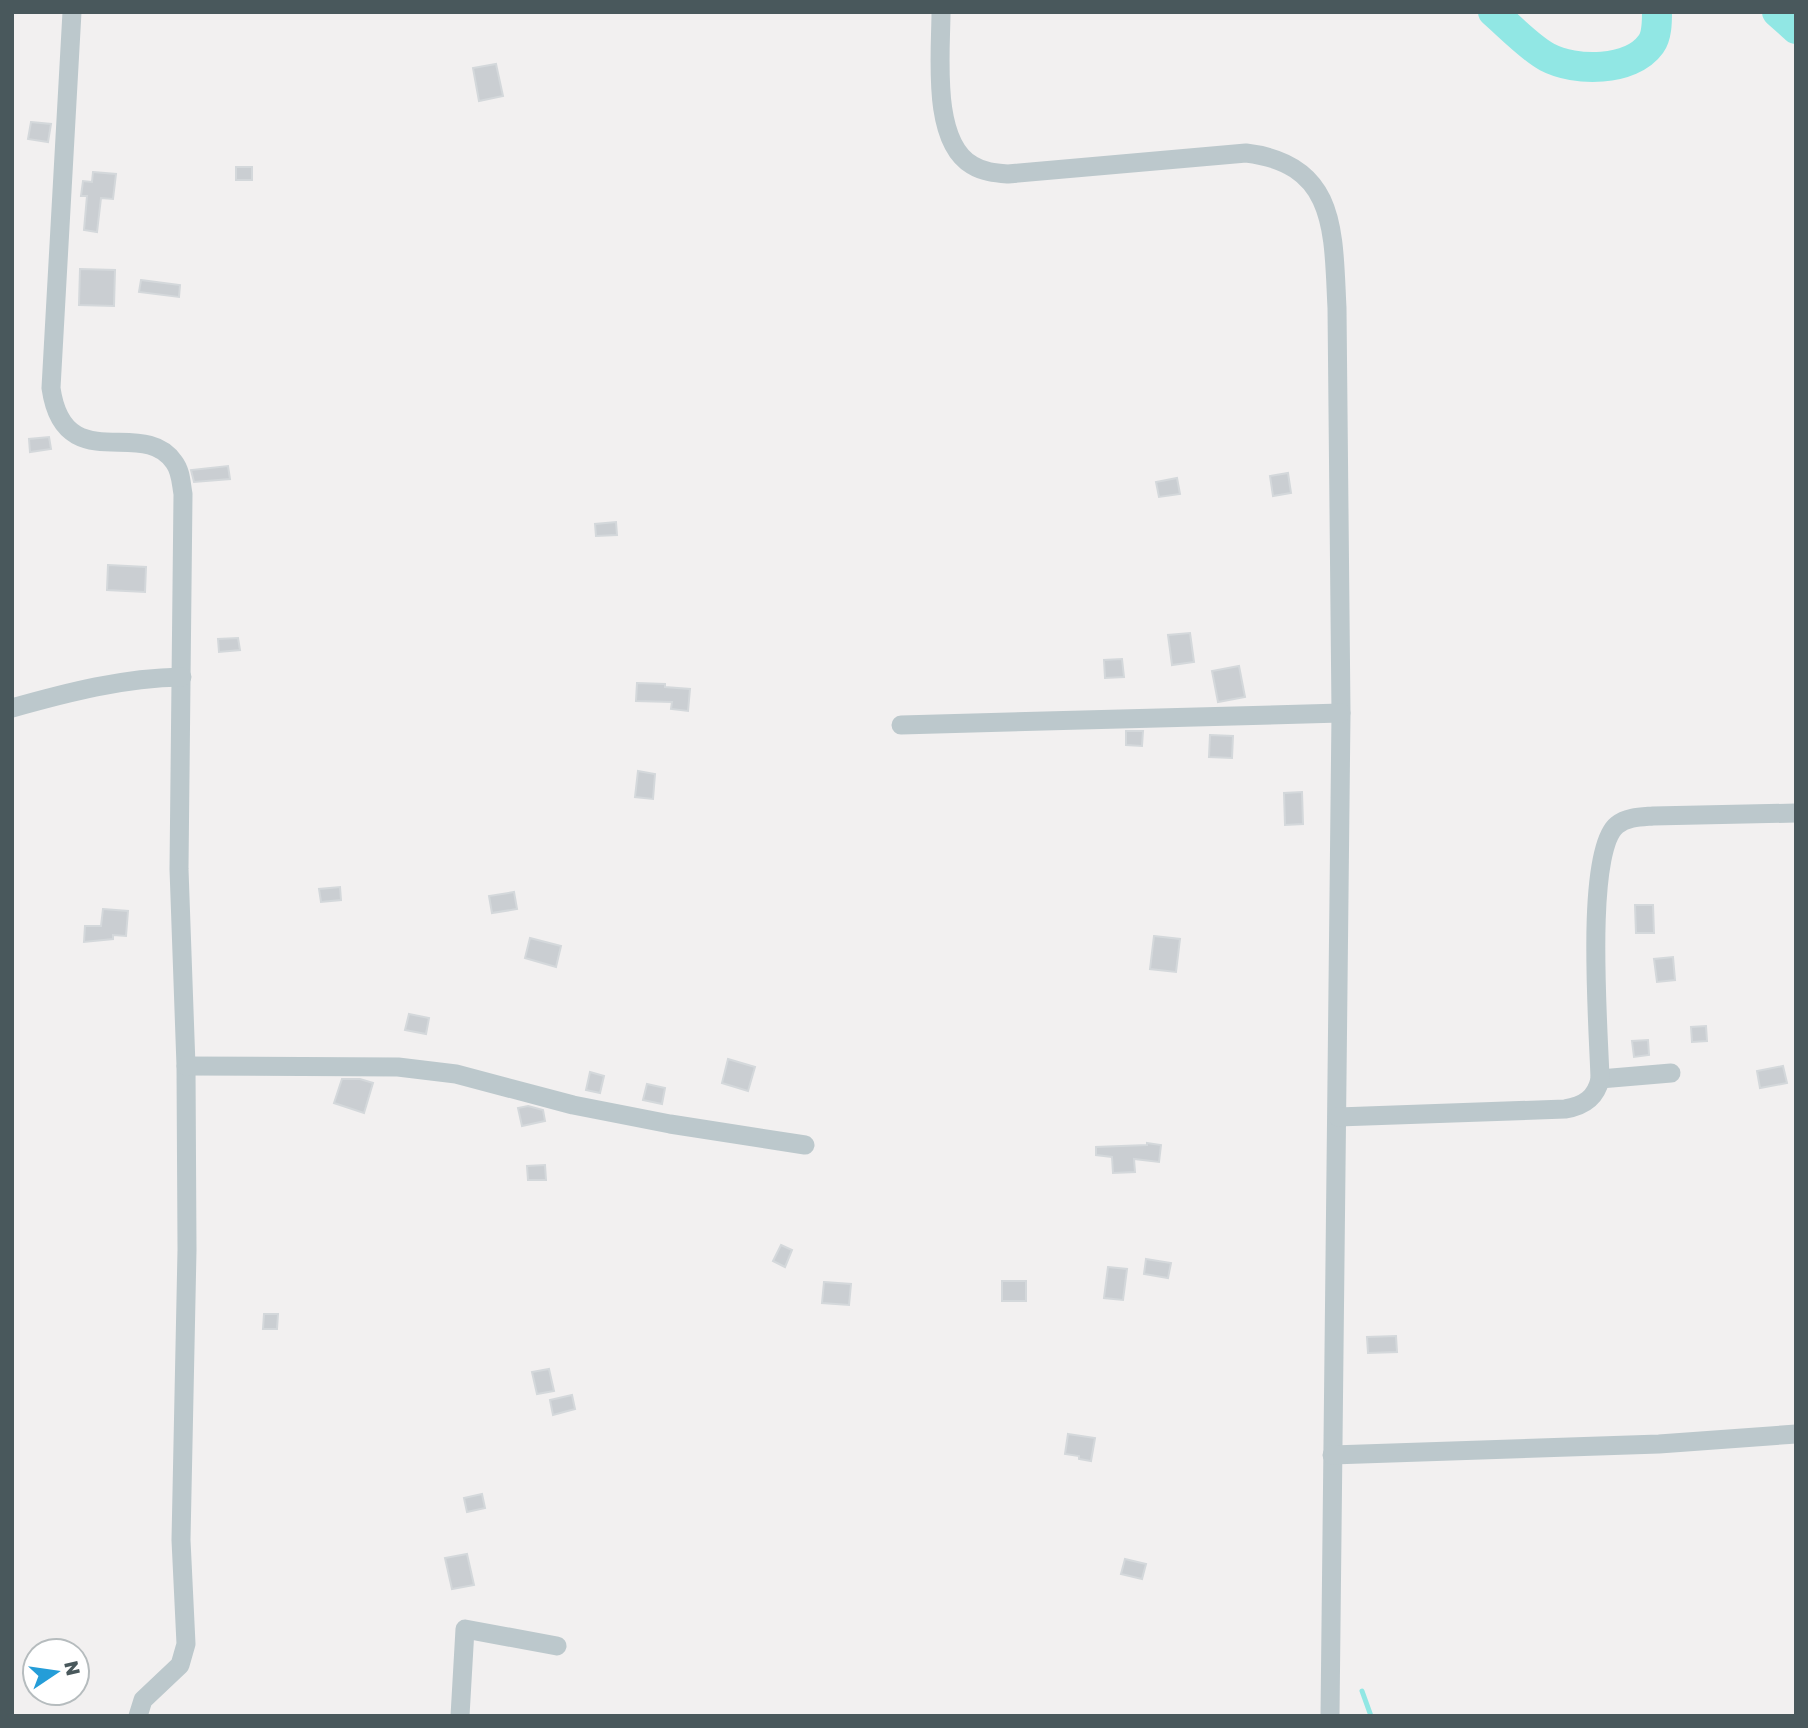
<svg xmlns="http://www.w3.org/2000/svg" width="1808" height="1728" viewBox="0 0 1808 1728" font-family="'Golos Text',sans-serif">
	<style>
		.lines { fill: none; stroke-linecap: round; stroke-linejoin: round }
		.stream { stroke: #91e7e4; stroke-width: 5 }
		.river { stroke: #91e7e4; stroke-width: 30 }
		.building { fill: #caced2; stroke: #d4d8db; stroke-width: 2 }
		.street { stroke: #bcc8cc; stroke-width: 19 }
	</style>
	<rect width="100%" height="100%" fill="#f2f0f0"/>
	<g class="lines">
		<!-- stream -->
		<path class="stream" d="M1362 1691 1371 1716"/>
		<!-- river -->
		<g class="river">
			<path d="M1493 12C1508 25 1530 48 1547 57 1575 72 1631 72 1651 44 1657 36 1657 21 1657 12"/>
			<path d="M1777 12 1796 29"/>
		</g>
	</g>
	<!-- building -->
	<g class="building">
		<path d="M496 64 503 96 479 101 473 68Z"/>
		<path d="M31 122 51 124 48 142 28 139Z"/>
		<rect x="236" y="167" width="16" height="13"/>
		<path d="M93 172 116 174 113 199 101 198 97 232 84 230 87 196H81L83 181 92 182Z"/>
		<path d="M80 269 115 270 114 306 79 305Z"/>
		<path d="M141 280 180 285 179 297 139 292Z"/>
		<path d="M49 437 51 449 30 452 29 439Z"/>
		<path d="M228 466 230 479 194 482 191 470Z"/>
		<path d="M1288 473 1291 493 1273 496 1270 476Z"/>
		<path d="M1177 478 1180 494 1159 497 1156 482Z"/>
		<path d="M616 522 617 535 596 536 595 524Z"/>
		<path d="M108 565 146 567 145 592 107 590Z"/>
		<path d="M1190 633 1194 662 1172 665 1168 635Z"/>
		<path d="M238 638 240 650 219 652 218 639Z"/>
		<path d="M1122 659 1124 677 1105 678 1104 660Z"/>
		<path d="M1239 666 1245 697 1218 702 1212 671Z"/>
		<path d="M637 683 665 684V687L690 689 688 711 671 709 672 702 636 701Z"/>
		<path d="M1126 731H1143L1142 746 1126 745Z"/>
		<path d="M1210 735 1233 736 1232 758 1209 757Z"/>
		<path d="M638 771 655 774 653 799 635 797Z"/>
		<path d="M1302 792 1303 824 1285 825 1284 793Z"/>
		<path d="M340 887 341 900 321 902 319 889Z"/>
		<path d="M514 892 517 909 492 913 489 896Z"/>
		<path d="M1635 905H1653L1654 933H1636Z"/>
		<path d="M103 909 128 911 126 936 113 935V939L84 942 85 926H101Z"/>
		<path d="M1154 936 1180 939 1176 972 1150 969Z"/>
		<path d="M530 938 561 946 556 967 525 958Z"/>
		<path d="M1673 957 1675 980 1657 982 1654 959Z"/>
		<path d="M409 1014 429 1018 426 1034 405 1030Z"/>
		<path d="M1706 1026 1707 1041 1692 1042 1691 1027Z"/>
		<path d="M1648 1040 1649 1055 1634 1057 1632 1041Z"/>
		<path d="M728 1059 755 1067 748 1091 722 1083Z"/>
		<path d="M1783 1066 1787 1083 1760 1088 1757 1071Z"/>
		<path d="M590 1072 604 1076 600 1093 586 1090Z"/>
		<path d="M342 1079H360L373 1083 364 1113 334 1103Z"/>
		<path d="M647 1084 665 1088 662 1104 643 1100Z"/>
		<path d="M528 1106 543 1110 545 1121 522 1126 518 1108Z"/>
		<path d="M1147 1143 1161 1145 1159 1162 1134 1159 1135 1172 1113 1173 1112 1157 1096 1155V1147L1147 1145Z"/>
		<path d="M545 1165 546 1180H528L527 1166Z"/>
		<path d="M781 1245 792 1250 785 1267 773 1261Z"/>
		<path d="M1146 1259 1171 1263 1168 1278 1144 1274Z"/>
		<path d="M1108 1267 1127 1269 1123 1300 1104 1298Z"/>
		<rect x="1002" y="1281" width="24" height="20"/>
		<path d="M824 1282 851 1284 849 1305 822 1303Z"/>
		<path d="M264 1314H278L277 1329H263Z"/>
		<path d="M1396 1336 1397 1352 1368 1353 1367 1337Z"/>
		<path d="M549 1369 554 1391 537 1394 532 1372Z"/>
		<path d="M572 1395 575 1409 553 1415 550 1400Z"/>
		<path d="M1068 1434 1095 1438 1091 1461 1079 1459V1456L1065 1454Z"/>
		<path d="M482 1494 485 1508 467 1512 464 1498Z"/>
		<path d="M467 1554 474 1585 452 1589 445 1558Z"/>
		<path d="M1125 1559 1146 1564 1142 1579 1121 1574Z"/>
	</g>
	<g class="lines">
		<!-- street -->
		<g class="street">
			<path d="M72 12 51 388C64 479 143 416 174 462 181 471 181 483 183 494L179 869 186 1066 187 1250 181 1540 186 1644 180 1665 143 1700 138 1716"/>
			<path d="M941 12C941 53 931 141 972 165 983 172 996 173 1008 174L1246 153C1338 164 1333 233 1337 308L1341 713 1330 1716"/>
			<path d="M12 708C69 692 123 678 182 677"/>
			<path d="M901 725 1341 713"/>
			<path d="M186 1066 398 1067 456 1074 573 1105 670 1124 805 1145"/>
			<path d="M1600 1079 1671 1073"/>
			<path d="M1338 1117 1565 1109C1584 1106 1596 1098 1600 1079 1599 1034 1584 851 1617 825 1627 817 1641 817 1653 816L1796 813"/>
			<path d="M1332 1455 1659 1444 1796 1434"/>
			<path d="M460 1716 465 1629 557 1646"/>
		</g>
	</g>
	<!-- border -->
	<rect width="1808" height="1728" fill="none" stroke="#49585c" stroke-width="28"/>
	<!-- north arrow -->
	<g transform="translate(56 1672) rotate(77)"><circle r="33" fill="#ffffff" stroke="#b6bcbe" stroke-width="2"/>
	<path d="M0-5L12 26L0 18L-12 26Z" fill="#249dd8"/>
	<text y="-10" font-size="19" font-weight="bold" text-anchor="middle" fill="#49585c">N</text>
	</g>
</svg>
